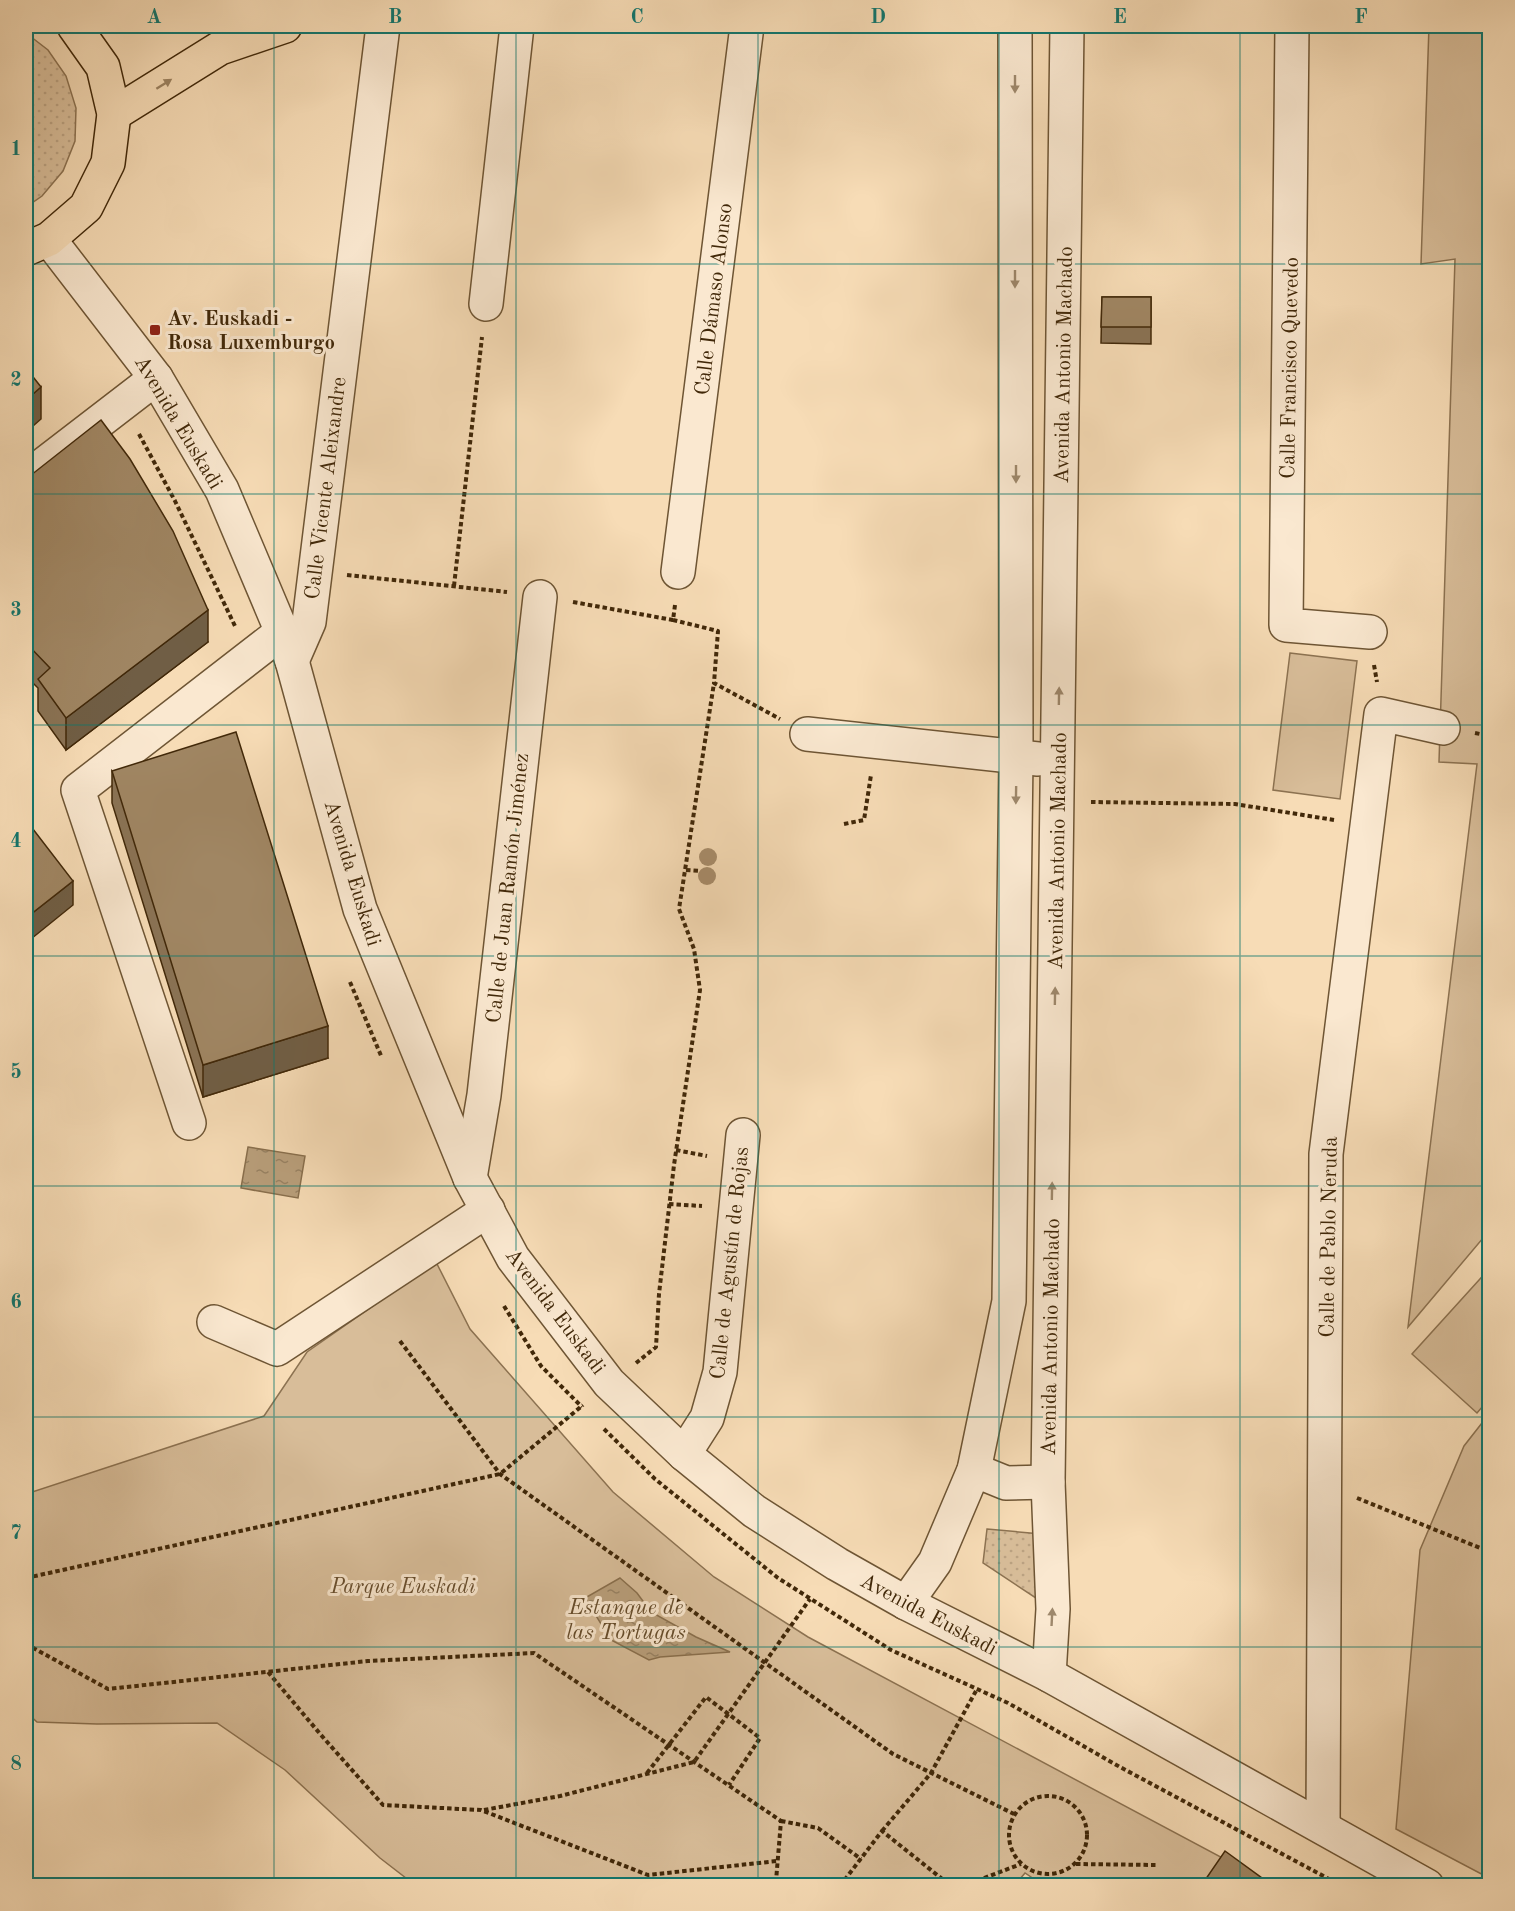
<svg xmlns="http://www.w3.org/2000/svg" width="1515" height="1911" viewBox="0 0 1515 1911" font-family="'Old Standard TT',serif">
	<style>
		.green { fill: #d8bd99; stroke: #8c7251; stroke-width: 1.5 }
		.garden { fill: url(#garden-dots); stroke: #8c7251; stroke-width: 1.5 }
		.water { fill: url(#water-ripples); stroke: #896f4d; stroke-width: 1.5 }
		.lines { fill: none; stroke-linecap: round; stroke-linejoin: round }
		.minor-casing { stroke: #6e5534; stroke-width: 36 }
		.major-casing { stroke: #412809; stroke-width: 36 }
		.path { stroke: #412809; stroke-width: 4; stroke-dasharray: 4.5 3; stroke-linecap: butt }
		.minor { stroke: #fae8d0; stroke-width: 33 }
		.major { stroke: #f7dcb6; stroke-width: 33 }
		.tree { fill: #a88d6b }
		.wall { fill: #8a7355; stroke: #412809; stroke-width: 1.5 }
		.shaded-wall { fill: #705e45; stroke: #412809; stroke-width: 1.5 }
		.building { fill: #a08663; stroke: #412809; stroke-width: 1.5 }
		.oneway { fill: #9c8260 }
		.oneway2 { fill: #9e886c }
		.grid { fill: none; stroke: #0f766e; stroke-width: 1.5; stroke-opacity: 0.55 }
		.poi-dot { fill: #8f2418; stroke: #fae8d0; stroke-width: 2 }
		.labels { text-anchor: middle; stroke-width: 6; stroke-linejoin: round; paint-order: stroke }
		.street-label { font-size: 21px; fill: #412809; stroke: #fae8d0 }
		.poi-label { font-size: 21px; font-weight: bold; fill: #412809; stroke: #fae8d0; text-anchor: start }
		.park-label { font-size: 21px; font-style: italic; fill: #674d2d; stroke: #fae8d0 }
		.water-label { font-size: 22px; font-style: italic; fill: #654c2b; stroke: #fae8d0 }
		.neatline { fill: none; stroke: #0f766e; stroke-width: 2 }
		.grid-label { font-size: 20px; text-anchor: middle; font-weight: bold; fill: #0f766e }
	</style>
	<defs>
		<pattern id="garden-dots" width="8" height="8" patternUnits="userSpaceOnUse" patternTransform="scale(1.5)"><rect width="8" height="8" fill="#d8bd99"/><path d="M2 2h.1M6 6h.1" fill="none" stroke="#bba282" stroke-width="1.8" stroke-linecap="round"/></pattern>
		<pattern id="water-ripples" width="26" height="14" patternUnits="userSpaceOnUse" patternTransform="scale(1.5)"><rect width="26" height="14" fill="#b99f7b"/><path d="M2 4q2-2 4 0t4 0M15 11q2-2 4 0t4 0" fill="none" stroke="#988263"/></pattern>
	</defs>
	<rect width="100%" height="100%" fill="#f7dcb6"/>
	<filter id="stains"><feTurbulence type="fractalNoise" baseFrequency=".00333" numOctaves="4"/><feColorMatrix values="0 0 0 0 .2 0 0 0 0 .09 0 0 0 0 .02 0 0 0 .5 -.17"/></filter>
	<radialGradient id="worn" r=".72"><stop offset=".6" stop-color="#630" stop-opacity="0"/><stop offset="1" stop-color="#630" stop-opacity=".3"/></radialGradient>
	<!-- green -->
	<g class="green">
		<path d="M1429 26H1489V1231L1408 1327 1477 764 1439 762 1455 259 1421 264Z"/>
		<path d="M1290 653 1357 661 1340 799 1273 790Z"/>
		<path d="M436 1262 470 1329 613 1492 714 1577 808 1637 1273 1885H1043L1025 1873 1014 1886 415 1885 380 1858 285 1770 217 1723 97 1724 37 1722 26 1712V1494L264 1416 307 1352Z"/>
		<path d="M1489 1269V1399L1477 1413 1412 1354Z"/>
		<path d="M1489 1414V1878L1396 1829 1420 1550 1464 1446Z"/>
	</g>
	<!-- garden -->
	<g class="garden">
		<path d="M26 33 48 50 66 76 76 108 75 141 63 171 42 196 26 207Z"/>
		<path d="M987 1529 1041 1534 1042 1602 983 1563Z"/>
	</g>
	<!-- water -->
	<g class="water">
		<path d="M248 1147 305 1156 298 1198 241 1188Z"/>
		<path d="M620 1578 637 1593 651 1612 696 1637 730 1652 660 1657 649 1660 611 1640 585 1598Z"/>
	</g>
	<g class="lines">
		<!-- minor casing -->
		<g class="minor-casing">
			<g id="minor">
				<path d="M1292 26 1286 625 1370 632"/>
				<path d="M49 239 156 378 222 490 282 632 292 661 360 909 470 1178 513 1258 609 1383 684 1454 754 1511 837 1564 906 1603 1049 1675 1427 1886"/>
				<path d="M486 304 517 26"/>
				<path d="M26 478 156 378"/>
				<path d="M678 572 747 26"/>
				<path d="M292 661 309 622 383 26"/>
				<path d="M807 734 1038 759"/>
				<path d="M189 1123 78 790 282 632"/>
				<path d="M470 1178 484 1095 540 597"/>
				<path d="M214 1322 277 1349 488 1210"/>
				<path d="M684 1454 707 1418 720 1372 743 1135"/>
				<path d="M974 1470 1006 1483 1048 1482"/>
				<path d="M906 1603 935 1562 974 1470 1009 1301 1016 757 1015 26"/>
				<path d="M1049 1675 1053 1609 1048 1482 1067 26"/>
				<path d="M1323 1827 1326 1154 1381 714 1443 728"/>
			</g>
		</g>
		<!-- major casing -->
		<g class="major-casing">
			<g id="major">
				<path d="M114 114 220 48 285 26"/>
				<path d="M26 249 49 239 86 207 108 163 114 114 103 67 74 26"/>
			</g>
		</g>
		<!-- path -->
		<g class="path">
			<path d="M139 434 175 501 235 626"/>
			<path d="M347 575 507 592"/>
			<path d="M454 586 482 337"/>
			<path d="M573 602 673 620"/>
			<path d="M675 605 673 620 718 631 714 683 780 719"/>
			<path d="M1374 665 1377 682"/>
			<path d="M1475 733 1490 736"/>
			<path d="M1091 802 1235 804 1334 820"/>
			<path d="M844 824 864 820 871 775"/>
			<path d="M686 870 701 871"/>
			<path d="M350 982 382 1058"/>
			<path d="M676 1150 707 1156"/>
			<path d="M669 1204 702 1206"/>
			<path d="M504 1306 541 1366 582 1407"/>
			<path d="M400 1341 500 1474 893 1754 1014 1814"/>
			<path d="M636 1363 656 1347 659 1294 674 1165 700 990 694 949 679 909 714 683"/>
			<path d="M604 1429 655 1479 778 1578 891 1650 1008 1703 1120 1767 1342 1886"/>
			<path d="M1357 1498 1490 1552"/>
			<path d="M26 1578 500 1474 583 1405"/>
			<path d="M26 1644 108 1689 368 1661 534 1653 781 1821 776 1881 782 1886"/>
			<path d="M268 1672 321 1735 383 1805 481 1810 648 1875 777 1861"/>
			<path d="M647 1773 706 1697 760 1738 729 1785"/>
			<circle cx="1048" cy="1835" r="39"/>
			<path d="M484 1810 560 1796 694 1762 810 1599"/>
			<path d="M781 1821 818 1828 861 1859"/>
			<path d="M882 1831 931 1773 977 1689"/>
			<path d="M1076 1864 1156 1865"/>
			<path d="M840 1886 882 1831 951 1886"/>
			<path d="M963 1886 1021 1864"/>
		</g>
		<!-- minor -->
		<use href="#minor" class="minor"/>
		<!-- major -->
		<use href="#major" class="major"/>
	</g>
	<!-- trees -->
	<g class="tree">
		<circle cx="708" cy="857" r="9"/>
		<circle cx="707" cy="876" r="9"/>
	</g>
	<!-- wall -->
	<g class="wall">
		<path d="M1102 297H1151V344L1101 343Z"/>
		<path d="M26 479 208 642 66 750 38 711V688L27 677 26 678Z"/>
		<path d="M112 771 328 1058 203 1097 112 803Z"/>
	</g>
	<!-- shaded-wall -->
	<g class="shaded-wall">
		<path d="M41 387V419L26 432V400Z"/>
		<path d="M208 610V642L66 750V718Z"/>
		<path d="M27 644V677L26 678V646Z"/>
		<path d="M28 684V716L26 718V686Z"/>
		<path d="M73 881V905L26 943V918Z"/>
		<path d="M328 1026V1058L203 1097V1065Z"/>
	</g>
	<!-- building -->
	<g class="building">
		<path d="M1102 297H1151V327H1101Z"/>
		<path d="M26 368 41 387 26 400Z"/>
		<path d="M101 420 130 459 173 531 208 610 66 718 38 679 50 668 27 644 26 646V479Z"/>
		<path d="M236 732 328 1026 203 1065 112 771Z"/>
		<path d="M26 820 73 881 26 918Z"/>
		<path d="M1225 1851 1273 1886H1201Z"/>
	</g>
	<!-- one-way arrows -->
	<defs><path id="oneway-solid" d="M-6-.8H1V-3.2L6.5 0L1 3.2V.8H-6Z" transform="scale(1.5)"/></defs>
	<use class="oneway" href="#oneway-solid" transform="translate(164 84) rotate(-32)"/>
	<g class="oneway2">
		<use href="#oneway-solid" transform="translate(1015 84) rotate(90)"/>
		<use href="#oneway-solid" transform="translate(1015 279) rotate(90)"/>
		<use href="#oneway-solid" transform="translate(1016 474) rotate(90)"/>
		<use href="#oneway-solid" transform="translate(1059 696) rotate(-89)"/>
		<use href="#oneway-solid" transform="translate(1016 795) rotate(91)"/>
		<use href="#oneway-solid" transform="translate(1055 996) rotate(-89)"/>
		<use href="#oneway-solid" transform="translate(1052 1191) rotate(-89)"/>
		<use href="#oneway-solid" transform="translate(1052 1617) rotate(-87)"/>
	</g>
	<!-- grid -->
	<path class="grid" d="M274 26V1886M516 26V1886M758 26V1886M999 26V1886M1240 26V1886M26 264H1490M26 494H1490M26 725H1490M26 956H1490M26 1186H1490M26 1417H1490M26 1647H1490"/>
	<!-- markers -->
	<rect class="poi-dot" x="149" y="324" width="12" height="12" rx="3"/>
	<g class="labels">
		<!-- street labels -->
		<g class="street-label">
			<text transform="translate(713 299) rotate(-83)" y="7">Calle Dámaso Alonso</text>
			<text transform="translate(1063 365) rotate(-89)" y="7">Avenida Antonio Machado</text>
			<text transform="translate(1289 368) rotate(-89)" y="7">Calle Francisco Quevedo</text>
			<text transform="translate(179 422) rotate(59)" y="7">Avenida Euskadi</text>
			<text transform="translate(325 488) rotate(-83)" y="7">Calle Vicente Aleixandre</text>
			<text transform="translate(1057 851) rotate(-89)" y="7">Avenida Antonio Machado</text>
			<text transform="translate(353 873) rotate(73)" y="7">Avenida Euskadi</text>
			<text transform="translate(507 888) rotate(-84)" y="7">Calle de Juan Ramón Jiménez</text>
			<text transform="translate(1328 1237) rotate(-89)" y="7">Calle de Pablo Neruda</text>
			<text transform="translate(729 1263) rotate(-84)" y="7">Calle de Agustín de Rojas</text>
			<text transform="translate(556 1311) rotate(53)" y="7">Avenida Euskadi</text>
			<text transform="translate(1050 1337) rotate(-89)" y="7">Avenida Antonio Machado</text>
			<text transform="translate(929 1614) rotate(28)" y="7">Avenida Euskadi</text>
		</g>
		<!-- poi labels -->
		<g class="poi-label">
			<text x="167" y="325">Av. Euskadi -<tspan x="167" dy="24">Rosa Luxemburgo</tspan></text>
		</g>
		<!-- park labels -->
		<g class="park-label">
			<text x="403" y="1593">Parque Euskadi</text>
		</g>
		<!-- water labels -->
		<g class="water-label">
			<text x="626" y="1614">Estanque de<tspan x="626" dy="25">las Tortugas</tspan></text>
		</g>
	</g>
	<!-- margin -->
	<rect width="1515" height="1911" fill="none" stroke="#f7dcb6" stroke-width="66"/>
	<rect x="33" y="33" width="1449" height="1845" class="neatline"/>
	<g class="grid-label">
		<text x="154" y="23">A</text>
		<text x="395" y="23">B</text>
		<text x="637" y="23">C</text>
		<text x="878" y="23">D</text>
		<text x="1120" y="23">E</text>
		<text x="1361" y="23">F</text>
		<text x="16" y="155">1</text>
		<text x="16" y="386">2</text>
		<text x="16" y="616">3</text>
		<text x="16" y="847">4</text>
		<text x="16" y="1078">5</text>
		<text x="16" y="1308">6</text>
		<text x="16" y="1539">7</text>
		<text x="16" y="1770">8</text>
	</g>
	<rect width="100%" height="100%" filter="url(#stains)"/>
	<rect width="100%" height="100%" fill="url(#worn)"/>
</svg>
